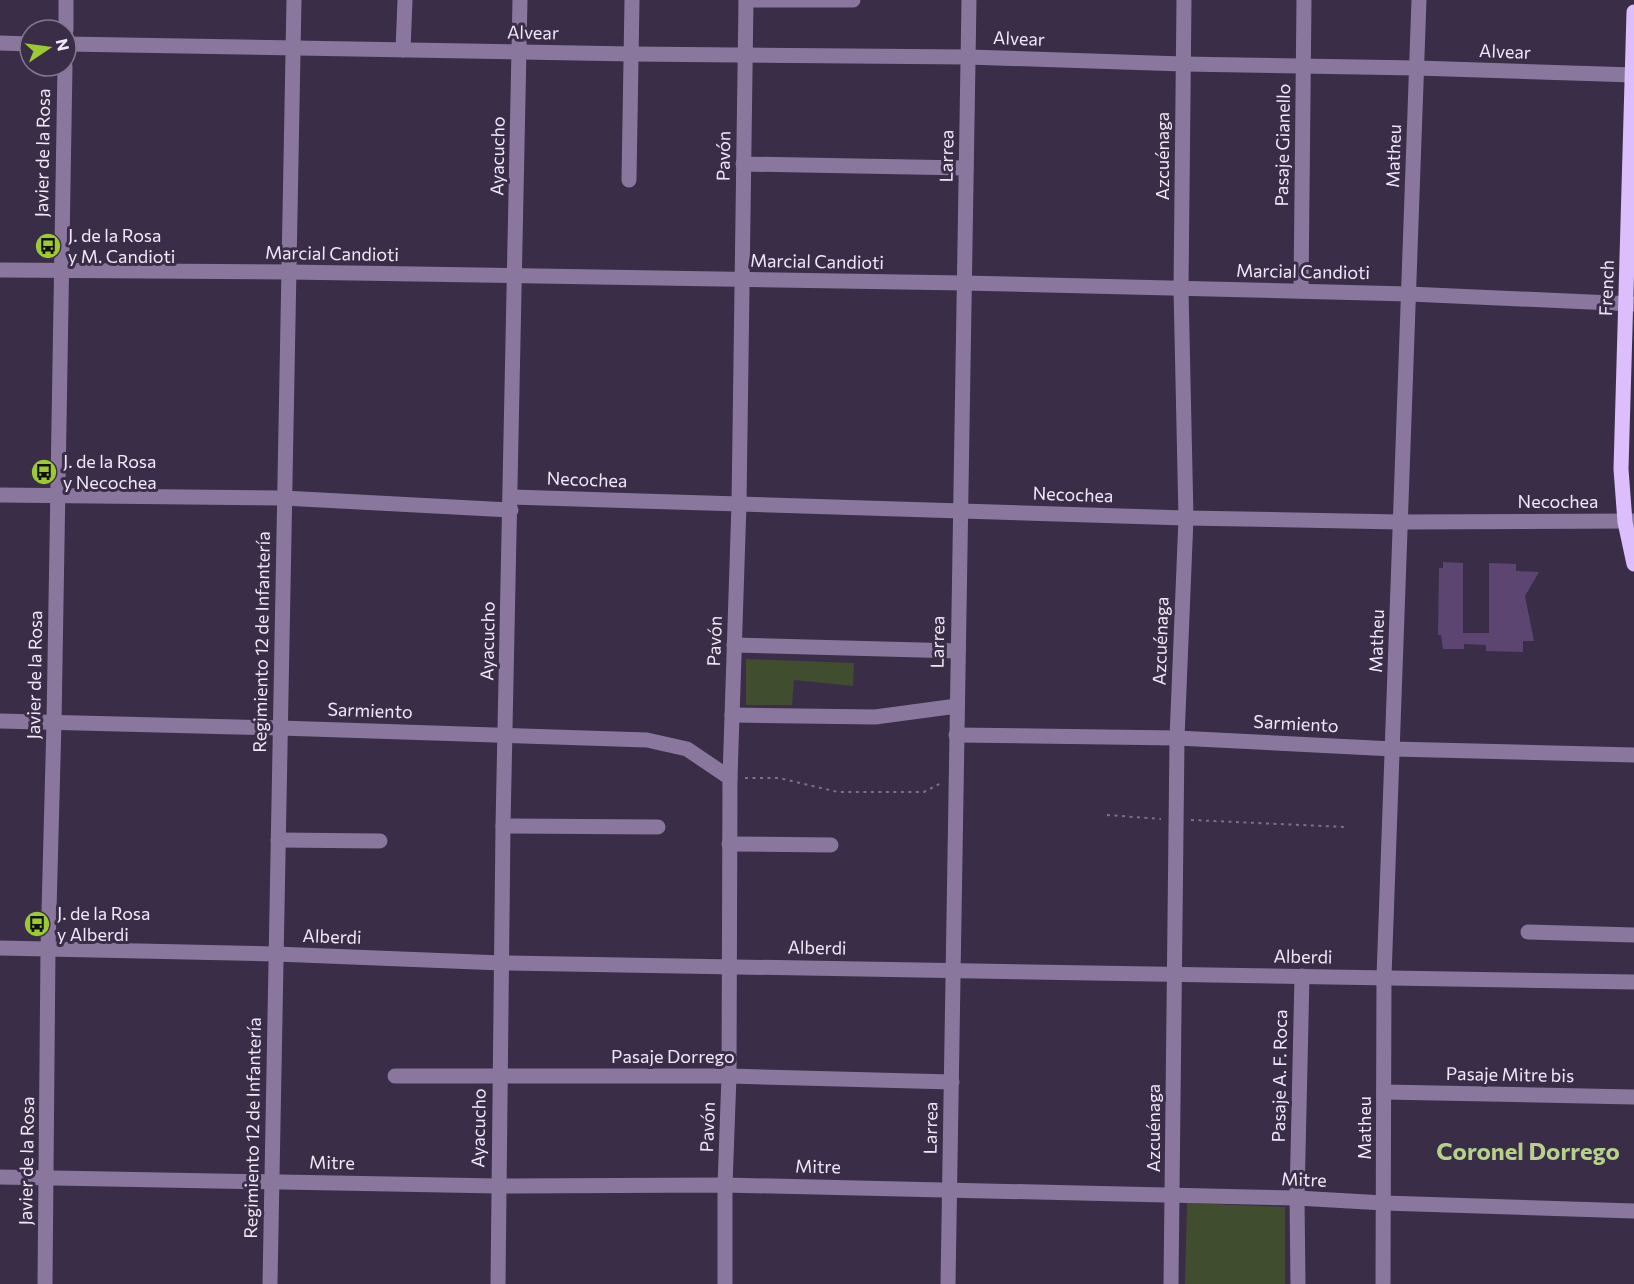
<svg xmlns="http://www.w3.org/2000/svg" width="1634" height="1284" viewBox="0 0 1634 1284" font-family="Commissioner,sans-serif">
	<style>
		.green { fill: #414d2f }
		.building { fill: #5c4671 }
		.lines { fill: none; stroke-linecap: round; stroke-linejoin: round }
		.path { stroke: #7c7188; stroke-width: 2; stroke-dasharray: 3 4.5; stroke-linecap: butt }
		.minor { stroke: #8a779d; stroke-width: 15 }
		.major { stroke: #dcbefd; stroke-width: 15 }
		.labels { text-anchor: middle; stroke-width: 6; stroke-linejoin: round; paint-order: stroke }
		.street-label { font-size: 18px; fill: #f0e8f9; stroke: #3a2d47 }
		.poi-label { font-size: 18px; fill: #f0e8f9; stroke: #3a2d47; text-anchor: start }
		.district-label { font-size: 24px; font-weight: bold; fill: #b6d28a; stroke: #3a2d47 }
	</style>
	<rect width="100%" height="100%" fill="#3a2d47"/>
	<!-- green -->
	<g class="green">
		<path d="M746 659 854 663 853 686 794 680 792 705H746Z"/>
		<path d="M1187 1203 1285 1207V1284H1185Z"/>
	</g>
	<!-- building -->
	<path class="building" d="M1443 562 1463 563V633H1489V563L1516 564V571L1539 572 1525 596 1534 641H1523V652L1486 651V645L1464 644V649H1443L1441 635H1438L1439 568H1443Z"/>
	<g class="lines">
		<!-- path -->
		<g class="path">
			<path d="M745 778H779L838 792H924L943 782"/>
			<path d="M1107 815 1161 819"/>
			<path d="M1191 820 1345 827"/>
		</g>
		<!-- minor -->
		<g class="minor">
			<path d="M746 0H853"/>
			<path d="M66 30V0"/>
			<path d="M0 43 30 44"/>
			<path d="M66 44 632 54 968 57 1183 64 1417 68 1634 75"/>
			<path d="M403 50 405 0"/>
			<path d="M743 164 966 168"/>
			<path d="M629 180 632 0"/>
			<path d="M0 270 289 272 964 283 1409 294 1634 304"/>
			<path d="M1301 291 1304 0"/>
			<path d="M0 495 283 498 511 510"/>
			<path d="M511 497 1186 518 1400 522 1634 521"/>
			<path d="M734 645 958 651"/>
			<path d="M732 715 875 717 957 706"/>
			<path d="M0 721 280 728 647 740 687 749 730 778"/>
			<path d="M956 735 1177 738 1393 749 1634 755"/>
			<path d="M503 826 658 827"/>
			<path d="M278 840 380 841"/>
			<path d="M729 844 831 845"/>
			<path d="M1528 932 1634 935"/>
			<path d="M0 948 276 954 502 963 1634 982"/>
			<path d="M395 1076H729L952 1082"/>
			<path d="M1384 1092 1634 1097"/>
			<path d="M0 1177 498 1186 725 1185 1297 1198 1384 1203 1634 1211"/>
			<path d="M45 1284 48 949 54 722 65 66"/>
			<path d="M270 1284 294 0"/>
			<path d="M498 1284 503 826 520 0"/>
			<path d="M725 1284V1185L729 1076 730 778 739 504 746 0"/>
			<path d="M948 1284 969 0"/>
			<path d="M1171 1284 1177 738 1186 518 1181 289 1184 0"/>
			<path d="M1298 1284 1297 1198 1302 976"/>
			<path d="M1383 1284 1384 977 1419 0"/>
		</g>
		<!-- major -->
		<path class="major" d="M1634 12 1621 469 1625 522 1634 564"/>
	</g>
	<!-- icons -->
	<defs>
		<g id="bus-disc" transform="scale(1.35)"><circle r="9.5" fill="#9cca32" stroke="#3a2d47"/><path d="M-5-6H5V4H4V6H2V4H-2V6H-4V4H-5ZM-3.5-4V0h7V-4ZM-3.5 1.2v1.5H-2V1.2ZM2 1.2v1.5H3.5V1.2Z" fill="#111"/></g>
	</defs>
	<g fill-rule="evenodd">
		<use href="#bus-disc" x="48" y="246"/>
		<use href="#bus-disc" x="44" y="472"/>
		<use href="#bus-disc" x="37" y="924"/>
	</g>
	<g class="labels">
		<!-- street labels -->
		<g class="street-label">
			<text transform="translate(533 33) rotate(1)" y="6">Alvear</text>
			<text transform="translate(1019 39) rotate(2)" y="6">Alvear</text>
			<text transform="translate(1505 52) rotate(2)" y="6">Alvear</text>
			<text transform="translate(1283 145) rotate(-89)" y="6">Pasaje Gianello</text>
			<text transform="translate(43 153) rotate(-89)" y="6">Javier de la Rosa</text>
			<text transform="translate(498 156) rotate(-89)" y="6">Ayacucho</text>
			<text transform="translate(724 156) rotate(-89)" y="6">Pavón</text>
			<text transform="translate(947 156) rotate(-89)" y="6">Larrea</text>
			<text transform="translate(1163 156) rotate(-90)" y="6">Azcuénaga</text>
			<text transform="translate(1394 156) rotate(-88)" y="6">Matheu</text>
			<text transform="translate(332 254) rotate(1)" y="6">Marcial Candioti</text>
			<text transform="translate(817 262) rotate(1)" y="6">Marcial Candioti</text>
			<text transform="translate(1303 272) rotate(1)" y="6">Marcial Candioti</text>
			<text transform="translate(1607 288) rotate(-88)" y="6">French</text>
			<text transform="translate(587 480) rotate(2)" y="6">Necochea</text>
			<text transform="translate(1073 495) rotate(2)" y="6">Necochea</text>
			<text x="1558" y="508">Necochea</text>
			<text transform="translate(488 641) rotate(-89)" y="6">Ayacucho</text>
			<text transform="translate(715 641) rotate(-88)" y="6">Pavón</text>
			<text transform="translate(1161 641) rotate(-88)" y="6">Azcuénaga</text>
			<text transform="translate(1377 641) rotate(-88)" y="6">Matheu</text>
			<text transform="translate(262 642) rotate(-89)" y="6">Regimiento 12 de Infantería</text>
			<text transform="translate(938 642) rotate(-89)" y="6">Larrea</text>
			<text transform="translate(35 675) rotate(-89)" y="6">Javier de la Rosa</text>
			<text transform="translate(370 711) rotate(2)" y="6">Sarmiento</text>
			<text transform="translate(1296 724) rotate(3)" y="6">Sarmiento</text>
			<text transform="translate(332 937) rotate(2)" y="6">Alberdi</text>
			<text transform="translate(817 948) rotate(1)" y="6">Alberdi</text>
			<text transform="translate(1303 957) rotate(1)" y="6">Alberdi</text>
			<text x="673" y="1063">Pasaje Dorrego</text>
			<text transform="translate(1510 1075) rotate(1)" y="6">Pasaje Mitre bis</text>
			<text transform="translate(1280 1076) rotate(-89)" y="6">Pasaje A. F. Roca</text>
			<text transform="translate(708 1127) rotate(-88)" y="6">Pavón</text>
			<text transform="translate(253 1128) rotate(-89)" y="6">Regimiento 12 de Infantería</text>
			<text transform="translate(479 1128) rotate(-89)" y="6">Ayacucho</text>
			<text transform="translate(931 1128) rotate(-89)" y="6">Larrea</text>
			<text transform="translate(1154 1128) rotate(-90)" y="6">Azcuénaga</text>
			<text transform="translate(1365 1128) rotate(-90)" y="6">Matheu</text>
			<text transform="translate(27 1161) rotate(-89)" y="6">Javier de la Rosa</text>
			<text transform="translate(332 1163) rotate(1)" y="6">Mitre</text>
			<text transform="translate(818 1167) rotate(1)" y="6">Mitre</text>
			<text transform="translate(1304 1180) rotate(2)" y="6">Mitre</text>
		</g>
		<!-- poi labels -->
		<g class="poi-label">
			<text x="68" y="242">J. de la Rosa<tspan x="68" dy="21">y M. Candioti</tspan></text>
			<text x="63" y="468">J. de la Rosa<tspan x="63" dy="21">y Necochea</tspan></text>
			<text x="57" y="920">J. de la Rosa<tspan x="57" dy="21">y Alberdi</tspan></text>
		</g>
		<!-- district labels -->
		<g class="district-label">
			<text x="1528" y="1160">Coronel Dorrego</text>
		</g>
	</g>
	<!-- north arrow -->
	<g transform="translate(48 48) rotate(77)"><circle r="28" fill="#3a2d47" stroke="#83788e" stroke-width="1.5"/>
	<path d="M0-4.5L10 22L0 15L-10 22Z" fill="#9cca32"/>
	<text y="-9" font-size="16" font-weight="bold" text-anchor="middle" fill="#f0e8f9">N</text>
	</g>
</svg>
